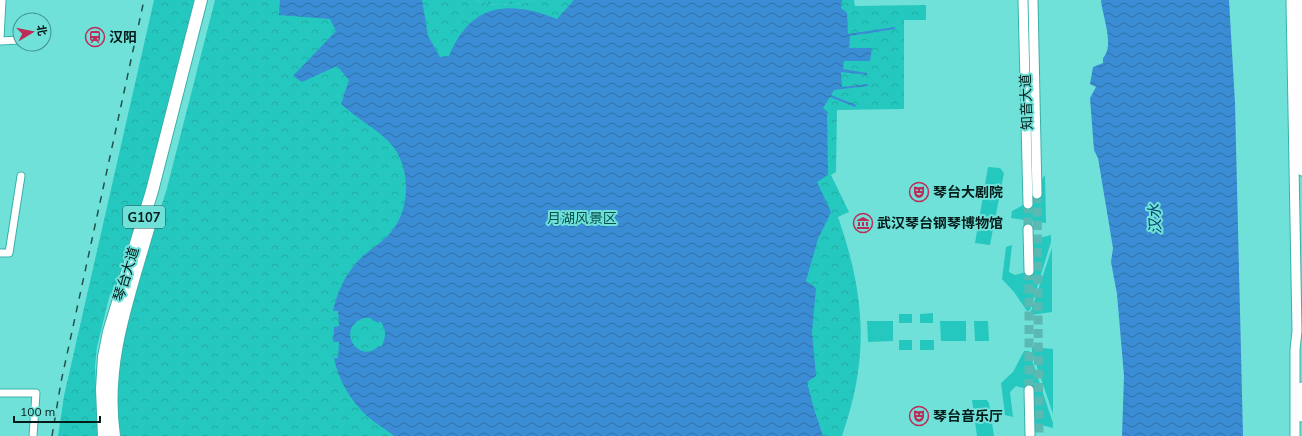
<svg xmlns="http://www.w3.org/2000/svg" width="1302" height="436" viewBox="0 0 1302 436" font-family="Mulish,'Noto Sans SC',sans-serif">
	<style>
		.green { fill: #25c8bf }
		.forest { fill: url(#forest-firs) }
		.park { fill: url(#park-crowns) }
		.water { fill: url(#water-waves); fill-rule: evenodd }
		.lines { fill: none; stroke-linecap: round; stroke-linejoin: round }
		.secondary-tunnel { stroke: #5ab9b3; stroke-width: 9; stroke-dasharray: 9 4.5; stroke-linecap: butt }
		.street-casing { stroke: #39b1a9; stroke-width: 9 }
		.secondary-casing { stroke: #39b1a9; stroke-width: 11 }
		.highway-casing { stroke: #39b1a9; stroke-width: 14 }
		.street { stroke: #fff; stroke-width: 7 }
		.secondary { stroke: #fff; stroke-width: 9 }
		.highway { stroke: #fff; stroke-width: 12 }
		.rail { stroke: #21514d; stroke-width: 1.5; stroke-dasharray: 7 7; stroke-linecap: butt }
		.labels { text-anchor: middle; stroke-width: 4; stroke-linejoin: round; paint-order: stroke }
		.shield { fill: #70e1d9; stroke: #245653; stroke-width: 1 }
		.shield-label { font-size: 13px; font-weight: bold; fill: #031b19 }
		.poi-label { font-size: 14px; font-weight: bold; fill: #031b19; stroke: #70e1d9; text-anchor: start }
		.street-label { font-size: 14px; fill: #031b19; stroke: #70e1d9 }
		.park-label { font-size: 14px; fill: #04504c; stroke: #70e1d9 }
		.water-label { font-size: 15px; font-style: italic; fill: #003f6e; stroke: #70e1d9 }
	</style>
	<defs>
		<pattern id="forest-firs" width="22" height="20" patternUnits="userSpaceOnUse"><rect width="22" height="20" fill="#25c8bf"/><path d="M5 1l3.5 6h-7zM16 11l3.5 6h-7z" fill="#20aba4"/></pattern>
		<pattern id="park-crowns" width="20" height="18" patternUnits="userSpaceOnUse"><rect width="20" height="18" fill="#25c8bf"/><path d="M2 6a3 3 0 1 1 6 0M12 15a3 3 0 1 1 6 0" fill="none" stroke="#20aba4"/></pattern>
		<pattern id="water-waves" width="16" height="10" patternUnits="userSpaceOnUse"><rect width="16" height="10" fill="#3a8cd4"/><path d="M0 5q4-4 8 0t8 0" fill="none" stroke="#2f72ab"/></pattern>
	</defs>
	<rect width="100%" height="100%" fill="#70e1d9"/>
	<!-- green -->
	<g class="green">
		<path d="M988 167 1000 168 1004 173 990 245 975 243Z"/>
		<path d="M1045 176 1046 223 1011 218 1012 211C1028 203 1039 196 1043 177Z"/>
		<path d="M1051 235V242L1030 310 1027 311 1014 292 1002 279 1006 247 1012 245 1009 272 1015 275 1029 271 1032 240Z"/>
		<path d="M1052 248V312L1031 315V311Z"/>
		<path d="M933 313V323H920V314Z"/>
		<rect x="899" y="314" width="13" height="9"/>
		<path d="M867 321H893V341L868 342Z"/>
		<path d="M940 321H966V341H941Z"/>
		<path d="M974 321H988L989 341H975Z"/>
		<rect x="899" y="340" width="13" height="10"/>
		<rect x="920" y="340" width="14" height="10"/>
		<path d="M1032 347 1053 349V414L1032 352Z"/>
		<path d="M1024 351H1029L1053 423V428L1033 423 1031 390 1016 386 1010 392 1013 417 1005 415 1001 383 1013 372Z"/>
		<path d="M972 400H987L989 403 994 436H977Z"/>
	</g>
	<!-- forest -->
	<path class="forest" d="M475 0H535C516 5 493 8 475 0Z"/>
	<!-- park -->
	<g class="park">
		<path d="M154 0H197L117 296 110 294 97 347 95 366 98 436H58L64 396Z"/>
		<path d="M215 0H475C493 8 516 5 535 0H854L855 6 926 5V20H904V109L837 110 836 172 831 175 849 212 838 217C865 295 870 356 842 436H121L118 415V371L127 317 167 188Z"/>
	</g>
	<!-- water -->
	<g class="water">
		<path d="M280 0H422L428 36 440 57 449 56C471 3 508 0 557 19L574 0H842L841 8 847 13 848 34 895 27V29L850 36 849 48H872L870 61H844L843 69 867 73V75L841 72 842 87 868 84V86L834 90 831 95 856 105 855 107 830 97 823 108 827 112 828 175 817 182 831 212 818 239 806 281 816 288 812 332 816 376 807 382 814 409 823 436H394C385 428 374 423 366 415 350 400 338 379 334 358H338L339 342H333L334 327 339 326 338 311H333C337 293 344 277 357 262 367 251 381 244 391 232 411 209 411 167 391 144 376 128 357 119 341 104L349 80 337 66 302 82 293 76 336 31 330 19 279 15ZM364 318H370L378 323 380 321C387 329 386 338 381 347L379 346C359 366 334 328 364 318Z"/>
		<path d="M1101 0H1229L1235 103 1243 436H1122L1124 376 1117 294 1111 262 1113 248 1098 158 1094 150 1090 98 1096 87 1090 84 1093 67 1103 63V58C1115 46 1102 15 1101 0Z"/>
	</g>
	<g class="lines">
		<!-- secondary-tunnel -->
		<g class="secondary-tunnel">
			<path d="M1037 194 1039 436"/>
			<path d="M1028 204V229"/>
			<path d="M1029 271V390"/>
		</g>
		<!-- street casing -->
		<g class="street-casing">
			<g id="street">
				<path d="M0 39 2 0"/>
				<path d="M0 41 20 40"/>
				<path d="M0 253H9L21 176"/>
				<path d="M0 393H36L33 436"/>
			</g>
		</g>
		<!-- secondary casing -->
		<g class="secondary-casing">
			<g id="secondary">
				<path d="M1023 0 1028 204"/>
				<path d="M1033 0 1037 194"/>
				<path d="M1291 0 1297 331 1295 350V436"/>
				<path d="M1298 0 1302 171"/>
				<path d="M1028 229 1029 271"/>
				<path d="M1029 390 1030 434"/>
				<path d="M1302 417V387"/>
			</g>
		</g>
		<!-- highway casing -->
		<g class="highway-casing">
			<g id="highway">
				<path d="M104 436 102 389 104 357 109 332 152 191 201 0"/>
				<path d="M114 436C103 360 130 294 150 222"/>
			</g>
		</g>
		<!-- street -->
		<use href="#street" class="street"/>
		<!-- secondary -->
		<use href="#secondary" class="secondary"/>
		<!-- highway -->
		<use href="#highway" class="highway"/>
		<!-- rail -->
		<path class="rail" d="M52 436 61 382 144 0"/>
	</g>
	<!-- icons -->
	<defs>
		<g id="station-ring" transform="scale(1)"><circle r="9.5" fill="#70e1d9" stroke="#bc2c57" stroke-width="1.5"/><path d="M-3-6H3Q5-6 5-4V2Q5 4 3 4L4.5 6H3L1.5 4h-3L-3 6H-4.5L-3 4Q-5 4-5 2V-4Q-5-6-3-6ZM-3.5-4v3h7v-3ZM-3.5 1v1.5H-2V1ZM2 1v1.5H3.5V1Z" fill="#bc2c57"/></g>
		<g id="theatre-ring" transform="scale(1)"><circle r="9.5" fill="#70e1d9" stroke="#bc2c57" stroke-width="1.5"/><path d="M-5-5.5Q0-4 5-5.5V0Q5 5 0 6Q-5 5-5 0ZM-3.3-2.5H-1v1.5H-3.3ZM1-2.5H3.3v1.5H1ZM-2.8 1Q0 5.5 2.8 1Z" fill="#bc2c57"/></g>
		<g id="museum-ring" transform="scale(1)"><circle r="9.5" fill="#70e1d9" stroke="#bc2c57" stroke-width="1.5"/><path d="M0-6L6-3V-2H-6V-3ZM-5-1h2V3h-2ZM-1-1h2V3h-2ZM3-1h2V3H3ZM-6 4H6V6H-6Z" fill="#bc2c57"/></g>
	</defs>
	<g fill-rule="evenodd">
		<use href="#station-ring" x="95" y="37"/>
		<use href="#theatre-ring" x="919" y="192"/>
		<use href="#museum-ring" x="863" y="223"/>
		<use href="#theatre-ring" x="919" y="416"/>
	</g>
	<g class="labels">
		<!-- shield labels -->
		<rect class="shield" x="123" y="206" width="42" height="22" rx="3"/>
		<g class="shield-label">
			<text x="144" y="222">G107</text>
		</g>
		<!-- poi labels -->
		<g class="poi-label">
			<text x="109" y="42">汉阳</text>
			<text x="933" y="197">琴台大剧院</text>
			<text x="877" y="228">武汉琴台钢琴博物馆</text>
			<text x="933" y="421">琴台音乐厅</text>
		</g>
		<!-- street labels -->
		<g class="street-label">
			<text transform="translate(1026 102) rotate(-92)" y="5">知音大道</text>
			<text transform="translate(126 274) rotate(-73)" y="5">琴台大道</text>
		</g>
		<!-- park labels -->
		<g class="park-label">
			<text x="582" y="223">月湖风景区</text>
		</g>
		<!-- water labels -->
		<g class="water-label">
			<text transform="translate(1155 219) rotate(-93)" y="5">汉水</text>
		</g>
	</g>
	<!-- north arrow -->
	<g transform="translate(32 32) rotate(80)"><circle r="19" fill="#70e1d9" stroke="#44928c"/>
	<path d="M0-3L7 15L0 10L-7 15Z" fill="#bc2c57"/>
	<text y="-6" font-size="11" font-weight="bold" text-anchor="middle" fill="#031b19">北</text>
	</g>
	<!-- scale -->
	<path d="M14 416v6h86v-6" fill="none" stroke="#031b19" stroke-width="2"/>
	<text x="20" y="416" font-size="12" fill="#031b19" stroke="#70e1d9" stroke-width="3" paint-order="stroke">100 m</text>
</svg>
